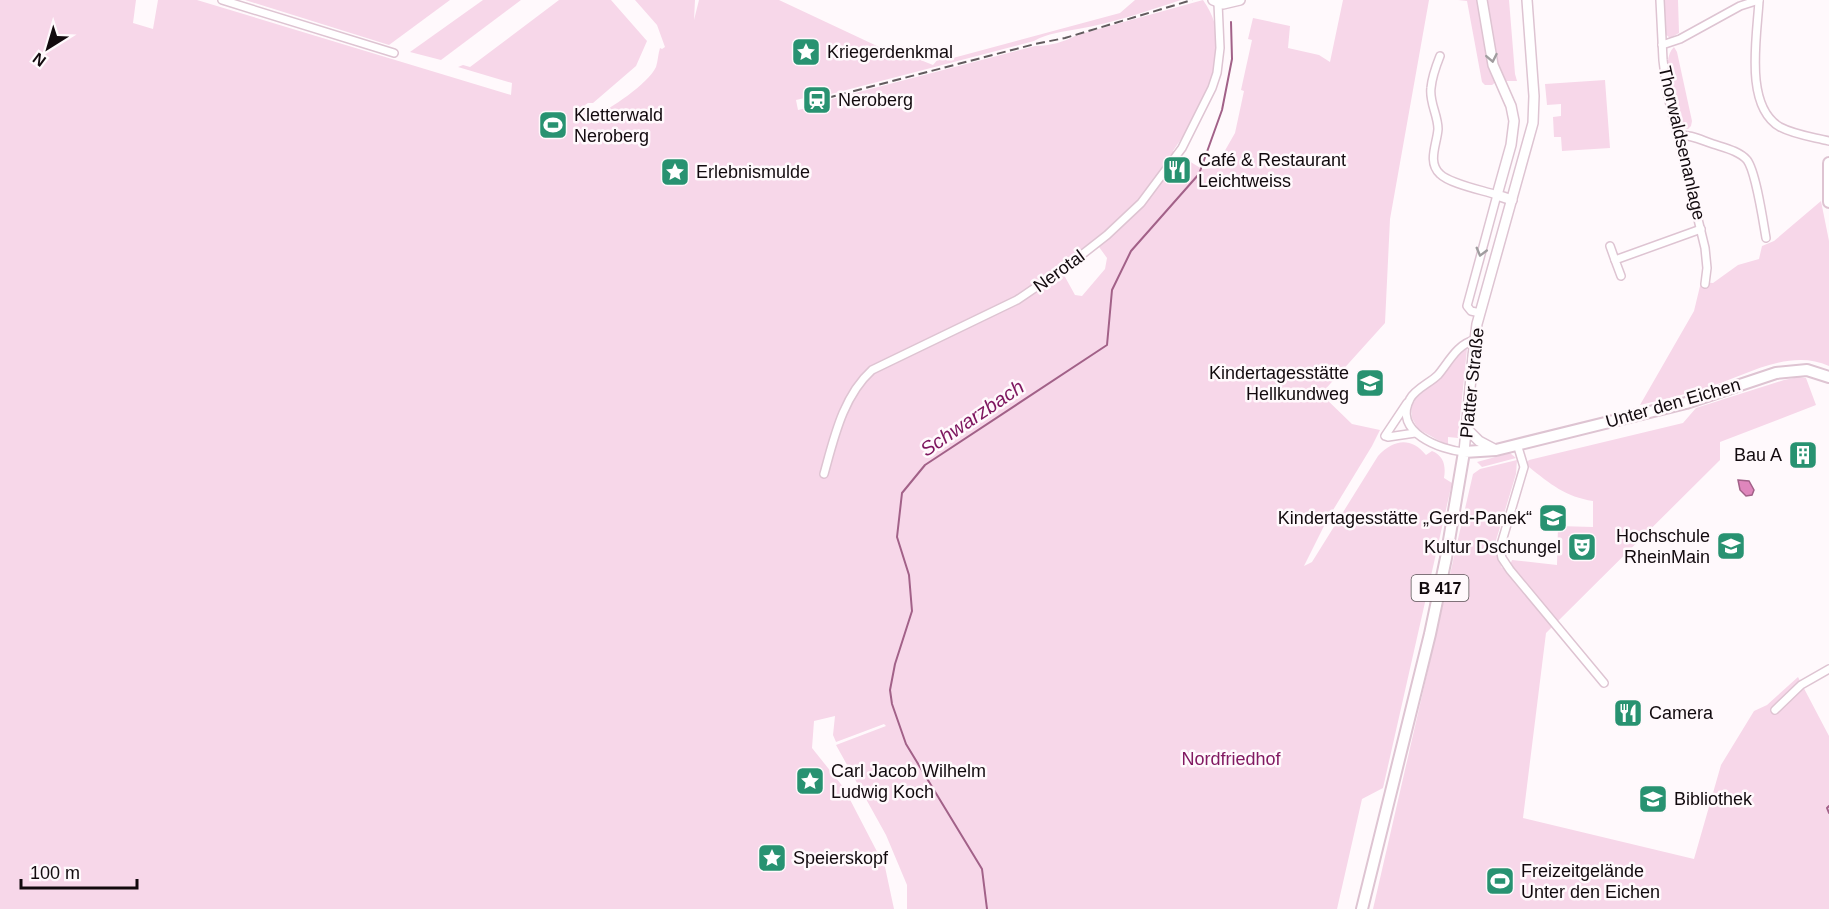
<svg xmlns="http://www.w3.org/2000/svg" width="1829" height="909" viewBox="0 0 1829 909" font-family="Arial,sans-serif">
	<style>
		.green { fill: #f7d7e9; fill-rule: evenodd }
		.water { fill: #df86bc; stroke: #a26188; stroke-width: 1.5 }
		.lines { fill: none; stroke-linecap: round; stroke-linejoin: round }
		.stream { stroke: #a26188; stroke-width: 2 }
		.street-casing { stroke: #dec4d2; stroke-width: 10 }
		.secondary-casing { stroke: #dec4d2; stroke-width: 12 }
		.primary-casing { stroke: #dec4d2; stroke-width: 14 }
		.street { stroke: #fff; stroke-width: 7 }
		.secondary { stroke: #fff; stroke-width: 9 }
		.primary { stroke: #fff; stroke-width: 10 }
		.rail { stroke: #625b5e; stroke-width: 2; stroke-dasharray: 9 4.5; stroke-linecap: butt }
		.oneway { stroke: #a09d9f }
		.labels { text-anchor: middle; stroke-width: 5; stroke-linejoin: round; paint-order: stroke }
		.shield { fill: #fff9fc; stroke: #595255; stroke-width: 1.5 }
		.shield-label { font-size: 16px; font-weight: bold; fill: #120a0e }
		.poi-label { font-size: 18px; fill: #120a0e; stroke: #fff9fc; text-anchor: start }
		.street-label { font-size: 18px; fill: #120a0e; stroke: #fff9fc }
		.park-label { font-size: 18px; fill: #821a62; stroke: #fff9fc }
		.water-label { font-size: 20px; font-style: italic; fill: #7e165f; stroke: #fff9fc }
	</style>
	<rect width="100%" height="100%" fill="#fff9fc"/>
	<!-- green -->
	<g class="green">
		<path d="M0 0H136L133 23 153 29 158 0H197L511 95 512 83 458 67 463 65 470 67 559 0H611L647 41 636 66 593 103H588L585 105 593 117C610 109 648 84 656 67 658 61 658 54 660 48L662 49 665 47 657 25 635 0H695L694 20 699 0H779L877 46 921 47 918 59 933 65 939 58H953L1120 13 1135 0H1181C1147 11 1113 23 1078 29 1062 32 1048 33 1034 41L831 94 826 93 796 100 798 110 828 103 832 99 1035 46C1050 46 1064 42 1077 35L1203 0C1238 48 1203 110 1173 151L1202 169 1215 168 1235 133 1244 91 1241 90 1252 40 1248 39 1253 18 1290 26 1288 48 1319 55 1330 62 1343 0H1429L1390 219 1385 323 1321 394 1352 424 1380 430 1372 446 1327 520 1304 566 1312 562 1378 456C1394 439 1411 437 1426 455L1432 451C1444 456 1446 466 1444 478L1452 483 1383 788 1362 799 1337 909H907V885L886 835 836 745 886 726 884 724 836 742 833 735 835 716 814 721 812 748 844 788 885 867 894 909H0ZM1094 240 1107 258 1105 269 1082 296 1075 295 1059 266Z"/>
		<path d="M245 0H450L389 45Z"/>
		<path d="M483 0H521L441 60 410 52Z"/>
		<path d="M1458 0H1479L1496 82 1492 85H1485L1482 82 1467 1Z"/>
		<path d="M1486 0H1509L1515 74 1517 81H1502L1492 54Z"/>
		<path d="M1664 0H1678L1679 33 1670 38 1665 34Z"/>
		<path d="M1674 47 1677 52 1692 121 1691 126 1688 129 1682 128 1678 124C1674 105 1659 61 1674 47Z"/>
		<path d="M1605 80 1610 148 1562 151 1561 137H1554L1553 117 1561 116V104L1547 105 1545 84Z"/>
		<path d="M1821 201 1829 241V366C1788 347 1742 378 1703 389 1682 395 1661 400 1640 405L1694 311 1701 282 1713 283 1738 265 1759 259 1762 246 1774 241Z"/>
		<path d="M1467 349 1458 438 1448 437V444H1445L1418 429 1412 418 1411 407 1417 397 1437 380 1458 354Z"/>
		<path d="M1799 377 1806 378 1816 405 1720 442V460L1546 633 1523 818 1694 859 1721 765 1754 711 1767 705 1798 677 1829 736V909H1373L1473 474 1480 469 1517 460 1516 474 1494 547 1502 568 1510 565 1512 560 1557 565 1558 526 1593 527V501C1566 497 1550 484 1529 467L1527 462 1529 460 1683 423 1696 408 1784 380Z"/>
		<path d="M1510 453 1516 458 1482 467 1477 462Z"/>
	</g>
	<!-- water -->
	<path class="water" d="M1738 480 1749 481 1754 490 1752 495 1746 496 1740 490Z"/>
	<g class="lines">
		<!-- stream -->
		<g class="stream">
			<path d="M1829 806 1827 808 1829 813"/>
			<path d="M987 909 982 869 906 744 892 704 890 690 895 664 912 611 909 575 897 537 902 493 925 465 1107 345 1112 290 1131 251 1199 174 1222 110 1232 59 1231 22"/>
		</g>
		<!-- street casing -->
		<g class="street-casing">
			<g id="street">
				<path d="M222 0 394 53"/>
				<path d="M1660 0 1663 60 1667 92 1705 248 1707 268 1705 284"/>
				<path d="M1759 1C1757 37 1744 106 1780 127 1795 135 1813 137 1829 141"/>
				<path d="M1662 45 1680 39 1740 6 1759 0"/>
				<path d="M1440 56C1436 66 1432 77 1431 88 1429 102 1438 115 1438 129 1437 144 1427 162 1440 174 1450 184 1482 190 1497 195L1467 306 1471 311 1480 313"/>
				<path d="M1677 135C1690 134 1701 140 1713 144 1725 148 1739 151 1747 160 1756 172 1763 221 1766 238"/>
				<path d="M1610 246 1615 260"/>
				<path d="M1621 276 1615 260 1701 229"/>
				<path d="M1407 403 1385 436 1388 437 1415 433"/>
				<path d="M1517 444 1524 467 1500 548 1502 558 1510 570 1604 683"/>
				<path d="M1464 452C1441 450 1392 432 1410 399 1415 389 1430 383 1438 375 1449 362 1457 344 1475 340"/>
				<path d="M824 474C834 438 843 396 872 370L1017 300 1070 264 1107 235 1141 203 1182 148 1212 88 1217 73 1220 48 1218 3"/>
				<path d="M1775 710 1801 685 1829 669"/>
			</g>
		</g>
		<!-- secondary casing -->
		<g class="secondary-casing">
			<g id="secondary">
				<path d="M1213 0 1223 4 1240 0"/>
				<path d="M1482 0 1493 65 1511 106 1514 121 1511 145 1497 195 1512 200"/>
				<path d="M1466 428 1479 441 1496 450"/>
				<path d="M1464 452 1473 356 1477 324 1533 123 1534 96 1527 0"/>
			</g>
		</g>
		<!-- primary casing -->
		<g class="primary-casing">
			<g id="primary">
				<path d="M1829 163V202"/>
				<path d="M1362 909 1430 634 1446 558 1464 452 1496 450 1686 403 1776 373 1807 370 1829 377"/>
			</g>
		</g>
		<!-- street -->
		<use href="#street" class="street"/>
		<!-- secondary -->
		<use href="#secondary" class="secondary"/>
		<!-- primary -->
		<use href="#primary" class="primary"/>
		<!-- rail -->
		<path class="rail" d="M827 98 1035 44 1065 38 1192 0"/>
	</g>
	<!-- one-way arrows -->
	<defs><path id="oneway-chevron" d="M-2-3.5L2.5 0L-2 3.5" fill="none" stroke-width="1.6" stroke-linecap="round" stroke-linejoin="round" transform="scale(1.5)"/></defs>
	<g class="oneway">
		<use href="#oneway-chevron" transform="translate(1492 58) rotate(79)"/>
		<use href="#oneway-chevron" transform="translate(1481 252) rotate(105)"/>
	</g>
	<!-- icons -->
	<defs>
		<g id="sight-square" transform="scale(1.5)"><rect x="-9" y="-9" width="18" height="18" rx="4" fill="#289271" stroke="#fff9fc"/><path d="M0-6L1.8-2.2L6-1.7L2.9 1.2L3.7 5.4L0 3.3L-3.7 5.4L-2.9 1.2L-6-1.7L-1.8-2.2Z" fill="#fff"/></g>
		<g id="station-square" transform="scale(1.5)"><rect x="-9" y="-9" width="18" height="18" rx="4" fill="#289271" stroke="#fff9fc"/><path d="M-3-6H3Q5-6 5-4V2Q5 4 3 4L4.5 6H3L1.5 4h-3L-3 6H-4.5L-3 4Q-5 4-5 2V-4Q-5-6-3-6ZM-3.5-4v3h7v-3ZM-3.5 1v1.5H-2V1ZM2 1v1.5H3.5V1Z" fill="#fff"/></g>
		<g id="stadium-square" transform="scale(1.5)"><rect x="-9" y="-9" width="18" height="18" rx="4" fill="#289271" stroke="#fff9fc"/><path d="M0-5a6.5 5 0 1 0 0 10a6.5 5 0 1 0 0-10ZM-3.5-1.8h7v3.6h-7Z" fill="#fff"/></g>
		<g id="restaurant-square" transform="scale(1.5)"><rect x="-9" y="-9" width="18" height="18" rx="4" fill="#289271" stroke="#fff9fc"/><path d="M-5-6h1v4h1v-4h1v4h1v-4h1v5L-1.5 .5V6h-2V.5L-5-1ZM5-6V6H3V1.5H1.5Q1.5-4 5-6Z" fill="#fff"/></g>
		<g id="school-square" transform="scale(1.5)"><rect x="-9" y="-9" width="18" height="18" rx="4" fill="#289271" stroke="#fff9fc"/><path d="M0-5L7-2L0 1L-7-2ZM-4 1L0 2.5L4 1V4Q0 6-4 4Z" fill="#fff"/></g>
		<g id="building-square" transform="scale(1.5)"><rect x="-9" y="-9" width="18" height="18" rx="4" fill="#289271" stroke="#fff9fc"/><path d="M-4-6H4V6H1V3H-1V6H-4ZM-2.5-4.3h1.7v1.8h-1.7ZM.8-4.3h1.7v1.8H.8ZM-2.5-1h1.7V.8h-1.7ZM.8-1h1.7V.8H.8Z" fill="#fff"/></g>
		<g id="university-square" transform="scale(1.5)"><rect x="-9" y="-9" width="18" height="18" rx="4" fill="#289271" stroke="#fff9fc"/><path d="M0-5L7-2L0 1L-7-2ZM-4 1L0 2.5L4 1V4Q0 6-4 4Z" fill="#fff"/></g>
		<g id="theatre-square" transform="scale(1.5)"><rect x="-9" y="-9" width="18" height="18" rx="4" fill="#289271" stroke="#fff9fc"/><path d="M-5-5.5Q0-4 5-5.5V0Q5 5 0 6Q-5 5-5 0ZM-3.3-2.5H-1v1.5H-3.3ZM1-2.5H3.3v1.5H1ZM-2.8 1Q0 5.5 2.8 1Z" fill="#fff"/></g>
	</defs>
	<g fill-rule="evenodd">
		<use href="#sight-square" x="806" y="52"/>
		<use href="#station-square" x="817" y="100"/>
		<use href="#stadium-square" x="553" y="125"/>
		<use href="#restaurant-square" x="1177" y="170"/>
		<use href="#sight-square" x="675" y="172"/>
		<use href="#school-square" x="1370" y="383"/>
		<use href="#building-square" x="1803" y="455"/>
		<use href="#school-square" x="1553" y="518"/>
		<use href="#university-square" x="1731" y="546"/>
		<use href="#theatre-square" x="1582" y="547"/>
		<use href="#restaurant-square" x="1628" y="713"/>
		<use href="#sight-square" x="810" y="781"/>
		<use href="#university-square" x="1653" y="799"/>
		<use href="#sight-square" x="772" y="858"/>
		<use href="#stadium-square" x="1500" y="881"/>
	</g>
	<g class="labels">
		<!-- shield labels -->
		<rect class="shield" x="1411.5" y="575" width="57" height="26" rx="4.5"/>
		<g class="shield-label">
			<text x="1440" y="594">B 417</text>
		</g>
		<!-- poi labels -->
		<g class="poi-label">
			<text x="827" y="58">Kriegerdenkmal</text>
			<text x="838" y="106">Neroberg</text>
			<text x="574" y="121">Kletterwald<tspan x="574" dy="21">Neroberg</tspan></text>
			<text x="1198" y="166">Café &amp; Restaurant<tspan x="1198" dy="21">Leichtweiss</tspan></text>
			<text x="696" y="178">Erlebnismulde</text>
			<text x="1349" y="379" text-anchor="end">Kindertagesstätte<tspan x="1349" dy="21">Hellkundweg</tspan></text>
			<text x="1782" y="461" text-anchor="end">Bau A</text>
			<text x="1532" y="524" text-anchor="end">Kindertagesstätte „Gerd-Panek“</text>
			<text x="1710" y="542" text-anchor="end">Hochschule<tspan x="1710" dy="21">RheinMain</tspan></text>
			<text x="1561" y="553" text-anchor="end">Kultur Dschungel</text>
			<text x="1649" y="719">Camera</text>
			<text x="831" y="777">Carl Jacob Wilhelm<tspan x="831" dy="21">Ludwig Koch</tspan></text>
			<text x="1674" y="805">Bibliothek</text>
			<text x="793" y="864">Speierskopf</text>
			<text x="1521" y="877">Freizeitgelände<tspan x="1521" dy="21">Unter den Eichen</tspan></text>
		</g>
		<!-- street labels -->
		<g class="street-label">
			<text transform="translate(1682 143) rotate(77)" y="6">Thorwaldsenanlage</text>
			<text transform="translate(1059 271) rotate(-36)" y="6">Nerotal</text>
			<text transform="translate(1472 383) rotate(-84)" y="6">Platter Straße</text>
			<text transform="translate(1673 403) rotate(-16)" y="6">Unter den Eichen</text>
		</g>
		<!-- park labels -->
		<g class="park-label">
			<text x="1231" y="765">Nordfriedhof</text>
		</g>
		<!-- water labels -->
		<g class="water-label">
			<text transform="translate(972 418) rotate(-34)" y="7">Schwarzbach</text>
		</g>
	</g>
	<!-- north arrow -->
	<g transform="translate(48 48) rotate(217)" stroke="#fff9fc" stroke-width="4.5" paint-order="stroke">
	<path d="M0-4.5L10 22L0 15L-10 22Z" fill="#120a0e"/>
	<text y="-9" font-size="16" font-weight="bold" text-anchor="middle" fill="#120a0e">N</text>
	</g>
	<!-- scale -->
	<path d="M21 879v9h116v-9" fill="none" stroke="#120a0e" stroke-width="3"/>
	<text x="30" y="879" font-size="18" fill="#120a0e" stroke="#fff9fc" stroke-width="4.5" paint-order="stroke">100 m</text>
</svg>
